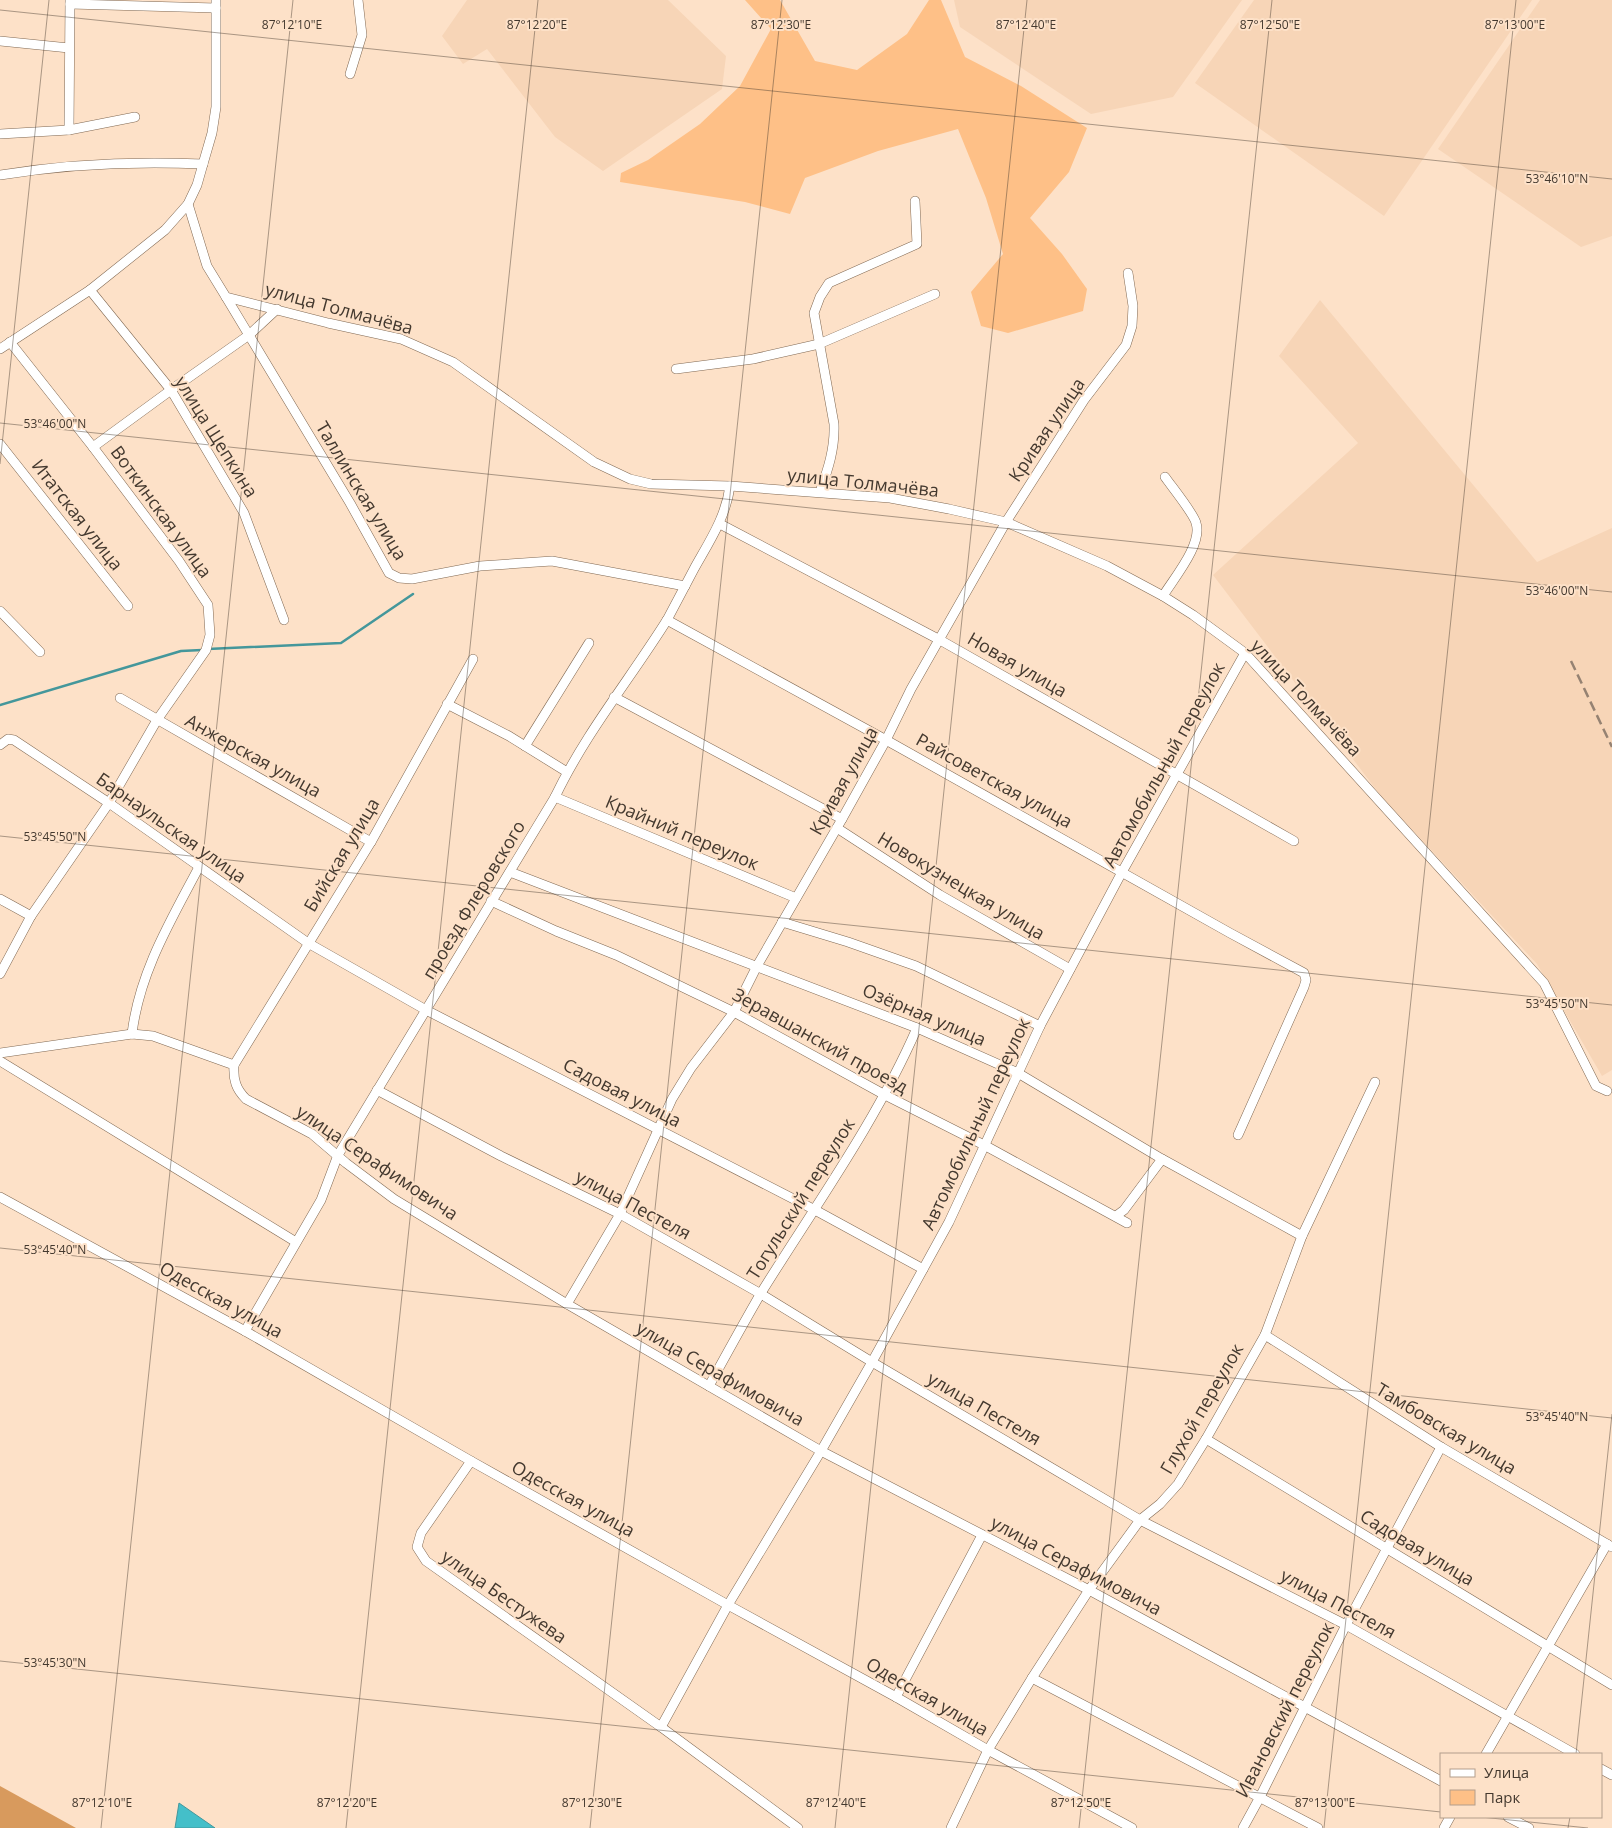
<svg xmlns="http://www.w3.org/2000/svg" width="1612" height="1828" viewBox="0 0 1612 1828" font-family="'Open Sans',sans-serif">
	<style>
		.built { fill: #f7d5b7 }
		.green { fill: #fec087 }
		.forest { fill: #d89a5d }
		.water { fill: #44bfc9; stroke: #44979b }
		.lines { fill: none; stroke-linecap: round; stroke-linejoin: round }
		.stream { stroke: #44979b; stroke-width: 2.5 }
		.minor-casing { stroke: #816953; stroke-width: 10 }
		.minor { stroke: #fff; stroke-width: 9 }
		.rail { stroke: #958272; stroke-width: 2.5; stroke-dasharray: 10 5; stroke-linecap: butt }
		.ticks { fill: none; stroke: #44392f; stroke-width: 1; stroke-opacity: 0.45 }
		.labels { text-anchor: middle; stroke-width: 4; stroke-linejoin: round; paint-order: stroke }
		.street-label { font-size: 18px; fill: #44392f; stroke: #fde1c8 }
		.ticks-label { font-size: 12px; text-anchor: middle; fill: #44392f; stroke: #fde1c8; stroke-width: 4; stroke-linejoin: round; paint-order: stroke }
	</style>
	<rect width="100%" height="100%" fill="#fde1c8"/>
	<!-- built -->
	<g class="built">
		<path d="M467 0H668L726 56 722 89 603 171 555 137 487 49 463 64 442 36Z"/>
		<path d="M954 0H1242L1173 97 1091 114 960 27Z"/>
		<path d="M1254 0H1532L1384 216 1195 83Z"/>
		<path d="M1540 0H1612V236L1581 247 1438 149Z"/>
		<path d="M1320 300 1537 562 1612 528V1070L1602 1076 1537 964 1381 796 1213 575 1358 443 1279 356Z"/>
	</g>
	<!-- green -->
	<path class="green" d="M745 0H780L815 61 857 70 907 34 929 0H941L965 57 1021 86 1087 128 1069 172 1030 218 1062 254 1087 289 1083 311 1008 333 981 326 971 292 1003 254 986 198 958 129 878 151 805 178 790 214 745 202 620 182 621 173 648 160 700 124 740 86 771 29Z"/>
	<!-- forest -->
	<path class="forest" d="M0 1786 76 1828H0Z"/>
	<!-- water -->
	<path class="water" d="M179 1803 215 1828H175Z"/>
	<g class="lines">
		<!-- stream -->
		<g class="stream">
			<path d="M208 649 341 643 413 594"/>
			<path d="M0 705 181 651 202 650"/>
		</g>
		<!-- minor casing -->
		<g class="minor-casing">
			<g id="minor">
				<path d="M70 4 216 8"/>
				<path d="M0 41 69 48"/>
				<path d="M350 74 362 35 358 0"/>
				<path d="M69 130 70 0"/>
				<path d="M0 134 69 130 135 117"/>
				<path d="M0 175C67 164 135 161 203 164"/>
				<path d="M188 204 207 266 226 297 328 323 401 339 453 362 594 462 630 479 651 484 730 486 890 498 949 509 1006 522 1107 566 1163 596 1193 615 1245 653 1544 983 1596 1086 1607 1091"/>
				<path d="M90 290 171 390 244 513 284 620"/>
				<path d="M226 297 350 503 389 573 399 578 412 579 480 566 552 561 685 586"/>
				<path d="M0 349 90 290 165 230 188 204 197 185 203 164 212 133 216 107V0"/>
				<path d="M676 369 753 359 819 344 935 294"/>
				<path d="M0 444 128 606"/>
				<path d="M93 447 171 390 249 335 277 309"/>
				<path d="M820 492C828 469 835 449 834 424L814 313 820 297 829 283 917 244 915 201"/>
				<path d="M720 524 940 640 1294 841"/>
				<path d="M1163 596C1174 578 1203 544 1196 523 1194 514 1172 487 1165 477"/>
				<path d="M0 611 40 652"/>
				<path d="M667 620 886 740 1230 933 1304 973 1306 980 1304 987 1238 1135"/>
				<path d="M614 697 842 819"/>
				<path d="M120 698 371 842"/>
				<path d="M447 704 509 736 567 772"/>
				<path d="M0 745 8 739 14 740 109 803 308 943 426 1010 815 1210 923 1269"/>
				<path d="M525 746 589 643"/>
				<path d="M555 797 796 898"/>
				<path d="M837 828 940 895 1070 969"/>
				<path d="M510 872 917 1028 1018 1073 1162 1159 1302 1236"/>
				<path d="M0 899 31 916"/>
				<path d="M491 901 556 931 616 955 734 1012 885 1095 984 1145 1127 1223"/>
				<path d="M782 922 848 942 916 966 1040 1026"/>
				<path d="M0 974 31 916 109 803 157 720 206 650 210 635 208 605 179 561 93 447 10 342"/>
				<path d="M132 1034C139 973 171 920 199 867"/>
				<path d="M0 1053 132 1034 153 1036 234 1065C233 1080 236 1089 246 1099L312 1134 346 1163 394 1199 567 1304 821 1451 1089 1590 1441 1781"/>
				<path d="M0 1061 296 1242"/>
				<path d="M234 1065 371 842 473 659"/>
				<path d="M377 1090 501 1156 620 1214 761 1294 872 1362 1140 1520 1346 1625 1575 1754"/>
				<path d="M0 1197 245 1331 471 1461 728 1605 896 1697 988 1750 1132 1828"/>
				<path d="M1116 1216 1124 1210 1162 1159"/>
				<path d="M567 1304 620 1214 672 1099 691 1068 734 1012 757 966 842 819 886 740 911 689 1006 522 1084 400 1126 345 1132 326 1133 306 1128 273"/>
				<path d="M245 1331 321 1200 338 1155 555 797C585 734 630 679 667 620 676 603 685 586 694 569 709 542 726 517 730 486"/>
				<path d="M1265 1335 1441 1447 1612 1547"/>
				<path d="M709 1386C726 1355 743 1324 761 1293 815 1206 876 1122 917 1028"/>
				<path d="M1206 1439 1612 1685"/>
				<path d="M471 1461 421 1533 417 1547 426 1561 661 1727 728 1605 821 1451 872 1362 949 1222 1040 1026 1122 872 1245 653"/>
				<path d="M1032 1678 1318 1828"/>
				<path d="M896 1697 982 1535"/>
				<path d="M661 1727 798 1828"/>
				<path d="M1486 1754 1607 1544"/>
				<path d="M1601 1769 1612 1775"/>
				<path d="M1508 1817 1529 1828"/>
				<path d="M951 1828 988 1750 1032 1678 1089 1590 1140 1520 1160 1504 1178 1484 1206 1439 1265 1335 1302 1236 1375 1082"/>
				<path d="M1243 1828 1260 1797 1346 1625 1441 1447"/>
				<path d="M1444 1828 1450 1817"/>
			</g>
		</g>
		<!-- minor -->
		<use href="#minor" class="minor"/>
		<!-- rail -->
		<path class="rail" d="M1571 661 1612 747"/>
	</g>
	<!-- ticks -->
	<path class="ticks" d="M0 10 1612 179M0 423 1612 592M0 464 49 0M0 836 1612 1005M0 1248 1612 1418M0 1661 1441 1812M1576 1754 1612 1414M1481 1817 1588 1828M101 1828 293 0M346 1828 538 0M590 1828 782 0M835 1828 1027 0M1079 1828 1272 0M1324 1828 1516 0M1568 1828 1570 1817"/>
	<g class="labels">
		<!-- street labels -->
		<g class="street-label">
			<text transform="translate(339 309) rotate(15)" y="6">улица Толмачёва</text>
			<text transform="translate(1047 430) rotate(-56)" y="6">Кривая улица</text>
			<text transform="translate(216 437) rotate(58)" y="6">улица Щепкина</text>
			<text transform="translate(863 483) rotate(6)" y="6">улица Толмачёва</text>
			<text transform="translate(361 491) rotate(59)" y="6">Таллинская улица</text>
			<text transform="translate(161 512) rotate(54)" y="6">Воткинская улица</text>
			<text transform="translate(77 515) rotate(52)" y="6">Итатская улица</text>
			<text transform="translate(1017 665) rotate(30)" y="6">Новая улица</text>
			<text transform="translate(1306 698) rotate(47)" y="6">улица Толмачёва</text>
			<text transform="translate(253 756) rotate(29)" y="6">Анжерская улица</text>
			<text transform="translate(1164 765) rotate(-61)" y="6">Автомобильный переулок</text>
			<text transform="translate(844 781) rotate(-61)" y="6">Кривая улица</text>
			<text transform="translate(994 781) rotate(29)" y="6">Райсоветская улица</text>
			<text transform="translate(171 828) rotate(35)" y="6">Барнаульская улица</text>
			<text transform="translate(682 833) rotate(23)" y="6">Крайний переулок</text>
			<text transform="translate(342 855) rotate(-59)" y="6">Бийская улица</text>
			<text transform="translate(961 886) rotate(31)" y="6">Новокузнецкая улица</text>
			<text transform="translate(474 900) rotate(-59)" y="6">проезд Флеровского</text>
			<text transform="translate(924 1015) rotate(23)" y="6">Озёрная улица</text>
			<text transform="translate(820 1041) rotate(29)" y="6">Зеравшанский проезд</text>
			<text transform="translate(622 1093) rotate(27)" y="6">Садовая улица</text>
			<text transform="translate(976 1124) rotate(-65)" y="6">Автомобильный переулок</text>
			<text transform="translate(377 1163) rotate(34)" y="6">улица Серафимовича</text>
			<text transform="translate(801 1199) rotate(-58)" y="6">Тогульский переулок</text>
			<text transform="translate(633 1205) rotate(28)" y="6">улица Пестеля</text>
			<text transform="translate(221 1300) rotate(29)" y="6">Одесская улица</text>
			<text transform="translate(720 1374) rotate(30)" y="6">улица Серафимовича</text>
			<text transform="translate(984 1409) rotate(30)" y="6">улица Пестеля</text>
			<text transform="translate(1202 1409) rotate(-60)" y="6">Глухой переулок</text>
			<text transform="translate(1446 1429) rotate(31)" y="6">Тамбовская улица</text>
			<text transform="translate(573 1499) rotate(29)" y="6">Одесская улица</text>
			<text transform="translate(1417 1548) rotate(31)" y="6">Садовая улица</text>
			<text transform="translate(1076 1566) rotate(28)" y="6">улица Серафимовича</text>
			<text transform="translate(504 1597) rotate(35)" y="6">улица Бестужева</text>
			<text transform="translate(1338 1604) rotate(28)" y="6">улица Пестеля</text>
			<text transform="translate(927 1697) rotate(30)" y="6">Одесская улица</text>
			<text transform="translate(1285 1710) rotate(-63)" y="6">Ивановский переулок</text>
		</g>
	</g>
	<g class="ticks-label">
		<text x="292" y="29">87°12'10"E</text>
		<text x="537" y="29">87°12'20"E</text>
		<text x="781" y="29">87°12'30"E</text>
		<text x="1026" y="29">87°12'40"E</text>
		<text x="1270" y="29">87°12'50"E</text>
		<text x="1515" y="29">87°13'00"E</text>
		<text x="1557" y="183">53°46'10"N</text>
		<text x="55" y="428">53°46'00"N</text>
		<text x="1557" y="595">53°46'00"N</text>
		<text x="55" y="841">53°45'50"N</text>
		<text x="1557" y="1008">53°45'50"N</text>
		<text x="55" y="1254">53°45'40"N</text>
		<text x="1557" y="1421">53°45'40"N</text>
		<text x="55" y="1667">53°45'30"N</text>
		<text x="102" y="1807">87°12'10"E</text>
		<text x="347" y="1807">87°12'20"E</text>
		<text x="592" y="1807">87°12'30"E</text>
		<text x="836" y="1807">87°12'40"E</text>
		<text x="1081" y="1807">87°12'50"E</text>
		<text x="1325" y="1807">87°13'00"E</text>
	</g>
	<!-- legend -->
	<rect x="1440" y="1753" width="162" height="65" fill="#fde1c8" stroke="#b39e8b"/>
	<rect x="1450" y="1769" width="25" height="8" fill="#ffffff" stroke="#b39e8b"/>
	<text x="1484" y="1778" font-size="15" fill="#44392f">Улица</text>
	<rect x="1450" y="1790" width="25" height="15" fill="#fec087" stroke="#b39e8b"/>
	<text x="1484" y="1803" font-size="15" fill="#44392f">Парк</text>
</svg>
